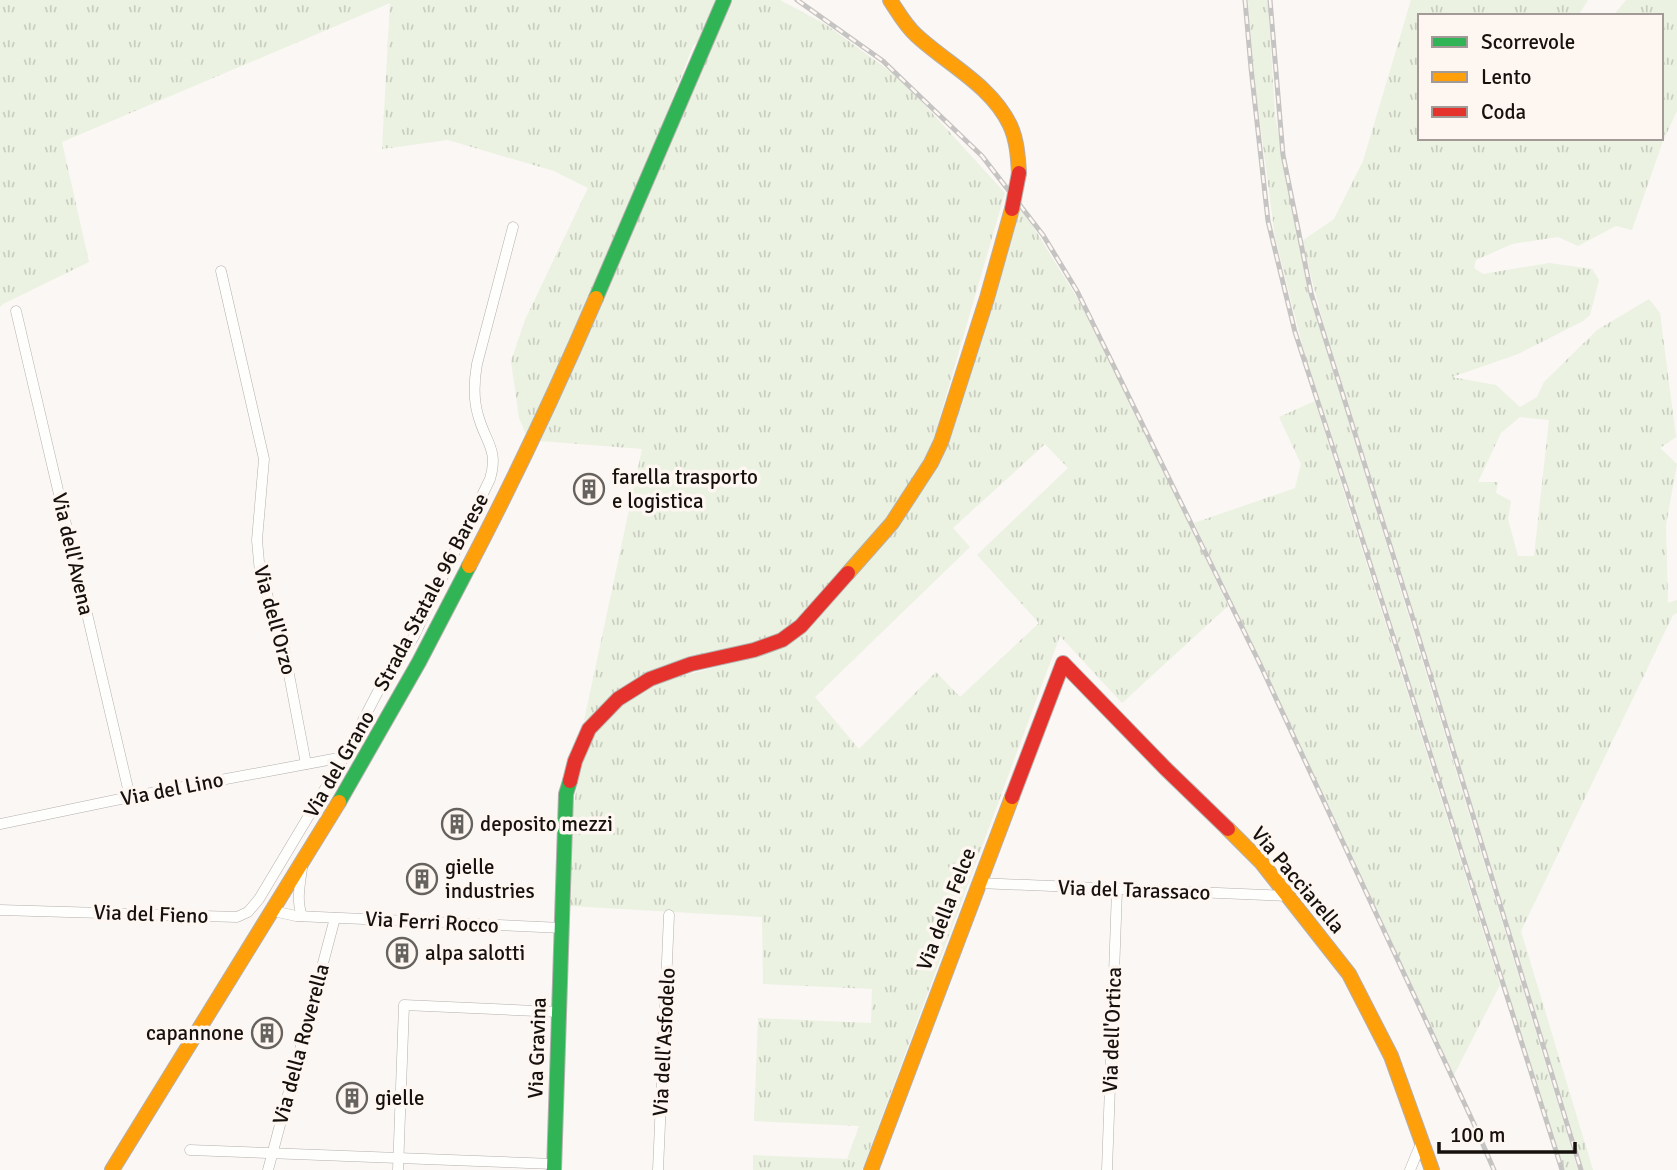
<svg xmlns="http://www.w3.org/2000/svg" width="1677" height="1170" viewBox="0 0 1677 1170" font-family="Signika,sans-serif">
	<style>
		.grass { fill: url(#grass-tufts); fill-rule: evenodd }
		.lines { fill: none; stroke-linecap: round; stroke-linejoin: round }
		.street-casing { stroke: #b4afac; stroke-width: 11 }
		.fast-casing { stroke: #b4afac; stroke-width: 16 }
		.slow-casing { stroke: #b4afac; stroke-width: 16 }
		.jam-casing { stroke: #b4afac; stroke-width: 16 }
		.street { stroke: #fefefd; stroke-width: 10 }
		.fast { stroke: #30b455; stroke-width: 14 }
		.slow { stroke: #ff9f0a; stroke-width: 14 }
		.jam { stroke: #e5322d; stroke-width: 14 }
		.rail-casing { stroke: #c5c4c3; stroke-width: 5 }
		.rail { stroke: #fdf6f1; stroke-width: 2.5; stroke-dasharray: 8; stroke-linecap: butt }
		.jam-bridge-casing { stroke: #b4afac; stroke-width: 16; stroke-linecap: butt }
		.jam-bridge { stroke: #e5322d; stroke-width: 14 }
		.labels { text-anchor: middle; stroke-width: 7; stroke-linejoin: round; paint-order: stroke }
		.poi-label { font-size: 21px; fill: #17110d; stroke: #fdf6f1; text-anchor: start }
		.street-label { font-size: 21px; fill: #17110d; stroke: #fdf6f1 }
	</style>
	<defs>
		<pattern id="grass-tufts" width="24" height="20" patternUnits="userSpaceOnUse" patternTransform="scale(1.75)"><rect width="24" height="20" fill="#ebf2e1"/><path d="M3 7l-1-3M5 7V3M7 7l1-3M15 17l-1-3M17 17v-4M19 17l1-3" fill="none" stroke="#c9cec0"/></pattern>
	</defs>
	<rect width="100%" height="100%" fill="#faf7f4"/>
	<!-- grass -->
	<g class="grass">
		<path d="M0 0H715L702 37 693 46 633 199 527 437 519 418 511 361 525 320 588 188 554 171 448 140 382 149 390 3 62 142 89 262 3 304 0 307Z"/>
		<path d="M728 0H780L825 24 902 80 1005 193 930 451 881 528 794 624 772 639 645 674 584 721 642 449 540 441 645 204Z"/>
		<path d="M1248 0H1268L1275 116 1313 304 1578 1170H1562L1305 356 1275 237 1254 76Z"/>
		<path d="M1411 0H1588L1578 16H1420V138H1661V16H1613L1626 0H1677V111L1663 141 1632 230 1616 226 1578 246 1558 237 1512 244 1476 260 1474 268 1483 274 1549 263 1592 269 1599 280 1590 315 1583 321 1518 354 1452 377 1496 385 1520 407 1537 397 1544 382 1597 330 1649 299 1660 313 1676 437 1660 448 1677 464 1666 525 1668 603 1677 600V613L1673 615 1521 931 1593 1170H1582L1328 342 1302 241 1334 219 1363 161ZM1520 417 1549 420 1534 556H1518L1508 519 1511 501 1496 493 1498 482H1478L1501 433Z"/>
		<path d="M1021 207 1100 335 1228 606 1122 703 1060 636 862 1170H753V1155L847 1159 859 1126 754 1121 758 1018 871 1023 872 989 763 984 762 917 570 906C573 828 562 736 641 690 659 680 682 676 702 671 731 663 762 657 788 644 794 641 800 635 805 631L890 534 916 500 945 444ZM1045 444 1068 468 977 555 1039 623 960 697 936 672 859 749 815 697 970 547 953 528Z"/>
		<path d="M1315 401 1500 985 1454 1075 1194 523 1295 488 1301 464 1279 417Z"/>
	</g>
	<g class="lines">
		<!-- street casing -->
		<g class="street-casing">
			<g id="street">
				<path d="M221 271 264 459 257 540 260 573 283 643 306 764"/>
				<path d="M16 311 130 797"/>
				<path d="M0 824 130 797 344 757"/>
				<path d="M979 883 1289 896"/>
				<path d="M0 910 237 917 248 912 259 899 344 757 386 676 413 638 490 479C499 449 485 442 478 415 473 398 474 381 477 364L513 227"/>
				<path d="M273 911 296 916 563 928"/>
				<path d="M302 916C296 900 300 885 302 868"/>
				<path d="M190 1150 554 1164"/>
				<path d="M268 1170 335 918"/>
				<path d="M398 1170 404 1005 559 1012"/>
				<path d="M658 1170 669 915"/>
				<path d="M1107 1170 1117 890"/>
				<path d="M1410 1170 1422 1141"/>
			</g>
		</g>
		<!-- fast casing -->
		<g class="fast-casing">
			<g id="fast">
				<path d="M596 298 724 0"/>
				<path d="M339 802 419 662 469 566"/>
				<path d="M554 1170 566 794 570 781"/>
			</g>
		</g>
		<!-- slow casing -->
		<g class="slow-casing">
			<g id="slow">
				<path d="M890 0C898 12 905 25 916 35 947 64 991 85 1010 125 1017 140 1018 157 1019 173"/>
				<path d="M469 566C515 478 557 389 596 298"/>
				<path d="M848 573 892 523 931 463 941 442 987 298 1012 209"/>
				<path d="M1228 829 1261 862 1349 974 1391 1056 1432 1170"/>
				<path d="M112 1170 339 802"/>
				<path d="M871 1170 1012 797"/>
			</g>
		</g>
		<!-- jam casing -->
		<g class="jam-casing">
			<g id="jam">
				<path d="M570 781 575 761 589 729 618 699 650 679 691 664 754 650 782 640 801 626 848 573"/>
				<path d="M1012 797 1063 663 1166 769 1228 829"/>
			</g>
		</g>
		<!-- street -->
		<use href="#street" class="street"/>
		<!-- fast -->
		<use href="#fast" class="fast"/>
		<!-- slow -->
		<use href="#slow" class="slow"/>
		<!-- jam -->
		<use href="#jam" class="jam"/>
		<!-- rail casing -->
		<g class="rail-casing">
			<g id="rail">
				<path d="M797 0 883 61 982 156 1043 235 1077 291 1259 662 1474 1124 1494 1170"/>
				<path d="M1245 0 1251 68 1268 221 1295 332 1347 491 1562 1170"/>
				<path d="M1270 0 1283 155 1311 293 1413 619 1581 1170"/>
			</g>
		</g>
		<!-- rail -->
		<use href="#rail" class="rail"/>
		<!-- jam-bridge casing -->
		<g class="jam-bridge-casing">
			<path id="jam-bridge" d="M1012 209 1019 173"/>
		</g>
		<!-- jam-bridge -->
		<use href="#jam-bridge" class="jam-bridge"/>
	</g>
	<!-- icons -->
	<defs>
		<g id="building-ring" transform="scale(1.575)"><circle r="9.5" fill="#fdf6f1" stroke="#66625e" stroke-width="1.5"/><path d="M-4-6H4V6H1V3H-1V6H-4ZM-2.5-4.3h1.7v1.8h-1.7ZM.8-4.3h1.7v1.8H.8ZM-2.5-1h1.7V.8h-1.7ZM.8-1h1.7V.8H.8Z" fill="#66625e"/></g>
	</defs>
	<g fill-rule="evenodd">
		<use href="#building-ring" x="589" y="489"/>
		<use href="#building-ring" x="457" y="824"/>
		<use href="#building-ring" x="422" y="879"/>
		<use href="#building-ring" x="402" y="953"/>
		<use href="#building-ring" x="267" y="1033"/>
		<use href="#building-ring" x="352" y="1098"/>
	</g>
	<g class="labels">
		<!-- poi labels -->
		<g class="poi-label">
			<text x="612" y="484">farella trasporto<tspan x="612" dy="24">e logistica</tspan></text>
			<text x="480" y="831">deposito mezzi</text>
			<text x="445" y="874">gielle<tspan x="445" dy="24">industries</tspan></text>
			<text x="425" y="960">alpa salotti</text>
			<text x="244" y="1040" text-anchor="end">capannone</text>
			<text x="375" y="1105">gielle</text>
		</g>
		<!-- street labels -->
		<g class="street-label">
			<text transform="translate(73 554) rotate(77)" y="7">Via dell'Avena</text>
			<text transform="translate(431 592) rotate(-62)" y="7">Strada Statale 96 Barese</text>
			<text transform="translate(275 620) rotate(75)" y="7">Via dell'Orzo</text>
			<text transform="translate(339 764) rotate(-60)" y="7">Via del Grano</text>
			<text transform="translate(172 789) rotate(-11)" y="7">Via del Lino</text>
			<text transform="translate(1298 880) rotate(50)" y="7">Via Pacciarella</text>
			<text transform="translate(1134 890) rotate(2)" y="7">Via del Tarassaco</text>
			<text transform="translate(946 909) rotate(-69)" y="7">Via della Felce</text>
			<text transform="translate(151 914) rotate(2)" y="7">Via del Fieno</text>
			<text transform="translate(432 922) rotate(3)" y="7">Via Ferri Rocco</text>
			<text transform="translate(1112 1030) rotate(-88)" y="7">Via dell'Ortica</text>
			<text transform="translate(664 1042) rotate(-87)" y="7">Via dell'Asfodelo</text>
			<text transform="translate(301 1044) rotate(-75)" y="7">Via della Roverella</text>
			<text transform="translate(537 1048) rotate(-88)" y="7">Via Gravina</text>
		</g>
	</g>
	<!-- legend -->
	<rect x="1418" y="14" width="245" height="126" fill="#fdf6f1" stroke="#a19a96" stroke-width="2"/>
	<rect x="1432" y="37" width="35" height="10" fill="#30b455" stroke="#a19a96" stroke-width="2"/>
	<text x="1481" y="49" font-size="21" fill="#17110d">Scorrevole</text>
	<rect x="1432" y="72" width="35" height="10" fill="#ff9f0a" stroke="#a19a96" stroke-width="2"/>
	<text x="1481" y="84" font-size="21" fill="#17110d">Lento</text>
	<rect x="1432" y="107" width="35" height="10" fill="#e5322d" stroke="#a19a96" stroke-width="2"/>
	<text x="1481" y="119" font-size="21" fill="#17110d">Coda</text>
	<!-- scale -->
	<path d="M1439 1142v10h136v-10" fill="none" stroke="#17110d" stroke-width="3.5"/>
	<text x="1450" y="1142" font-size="21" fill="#17110d" stroke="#fdf6f1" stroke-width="5" paint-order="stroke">100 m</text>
</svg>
